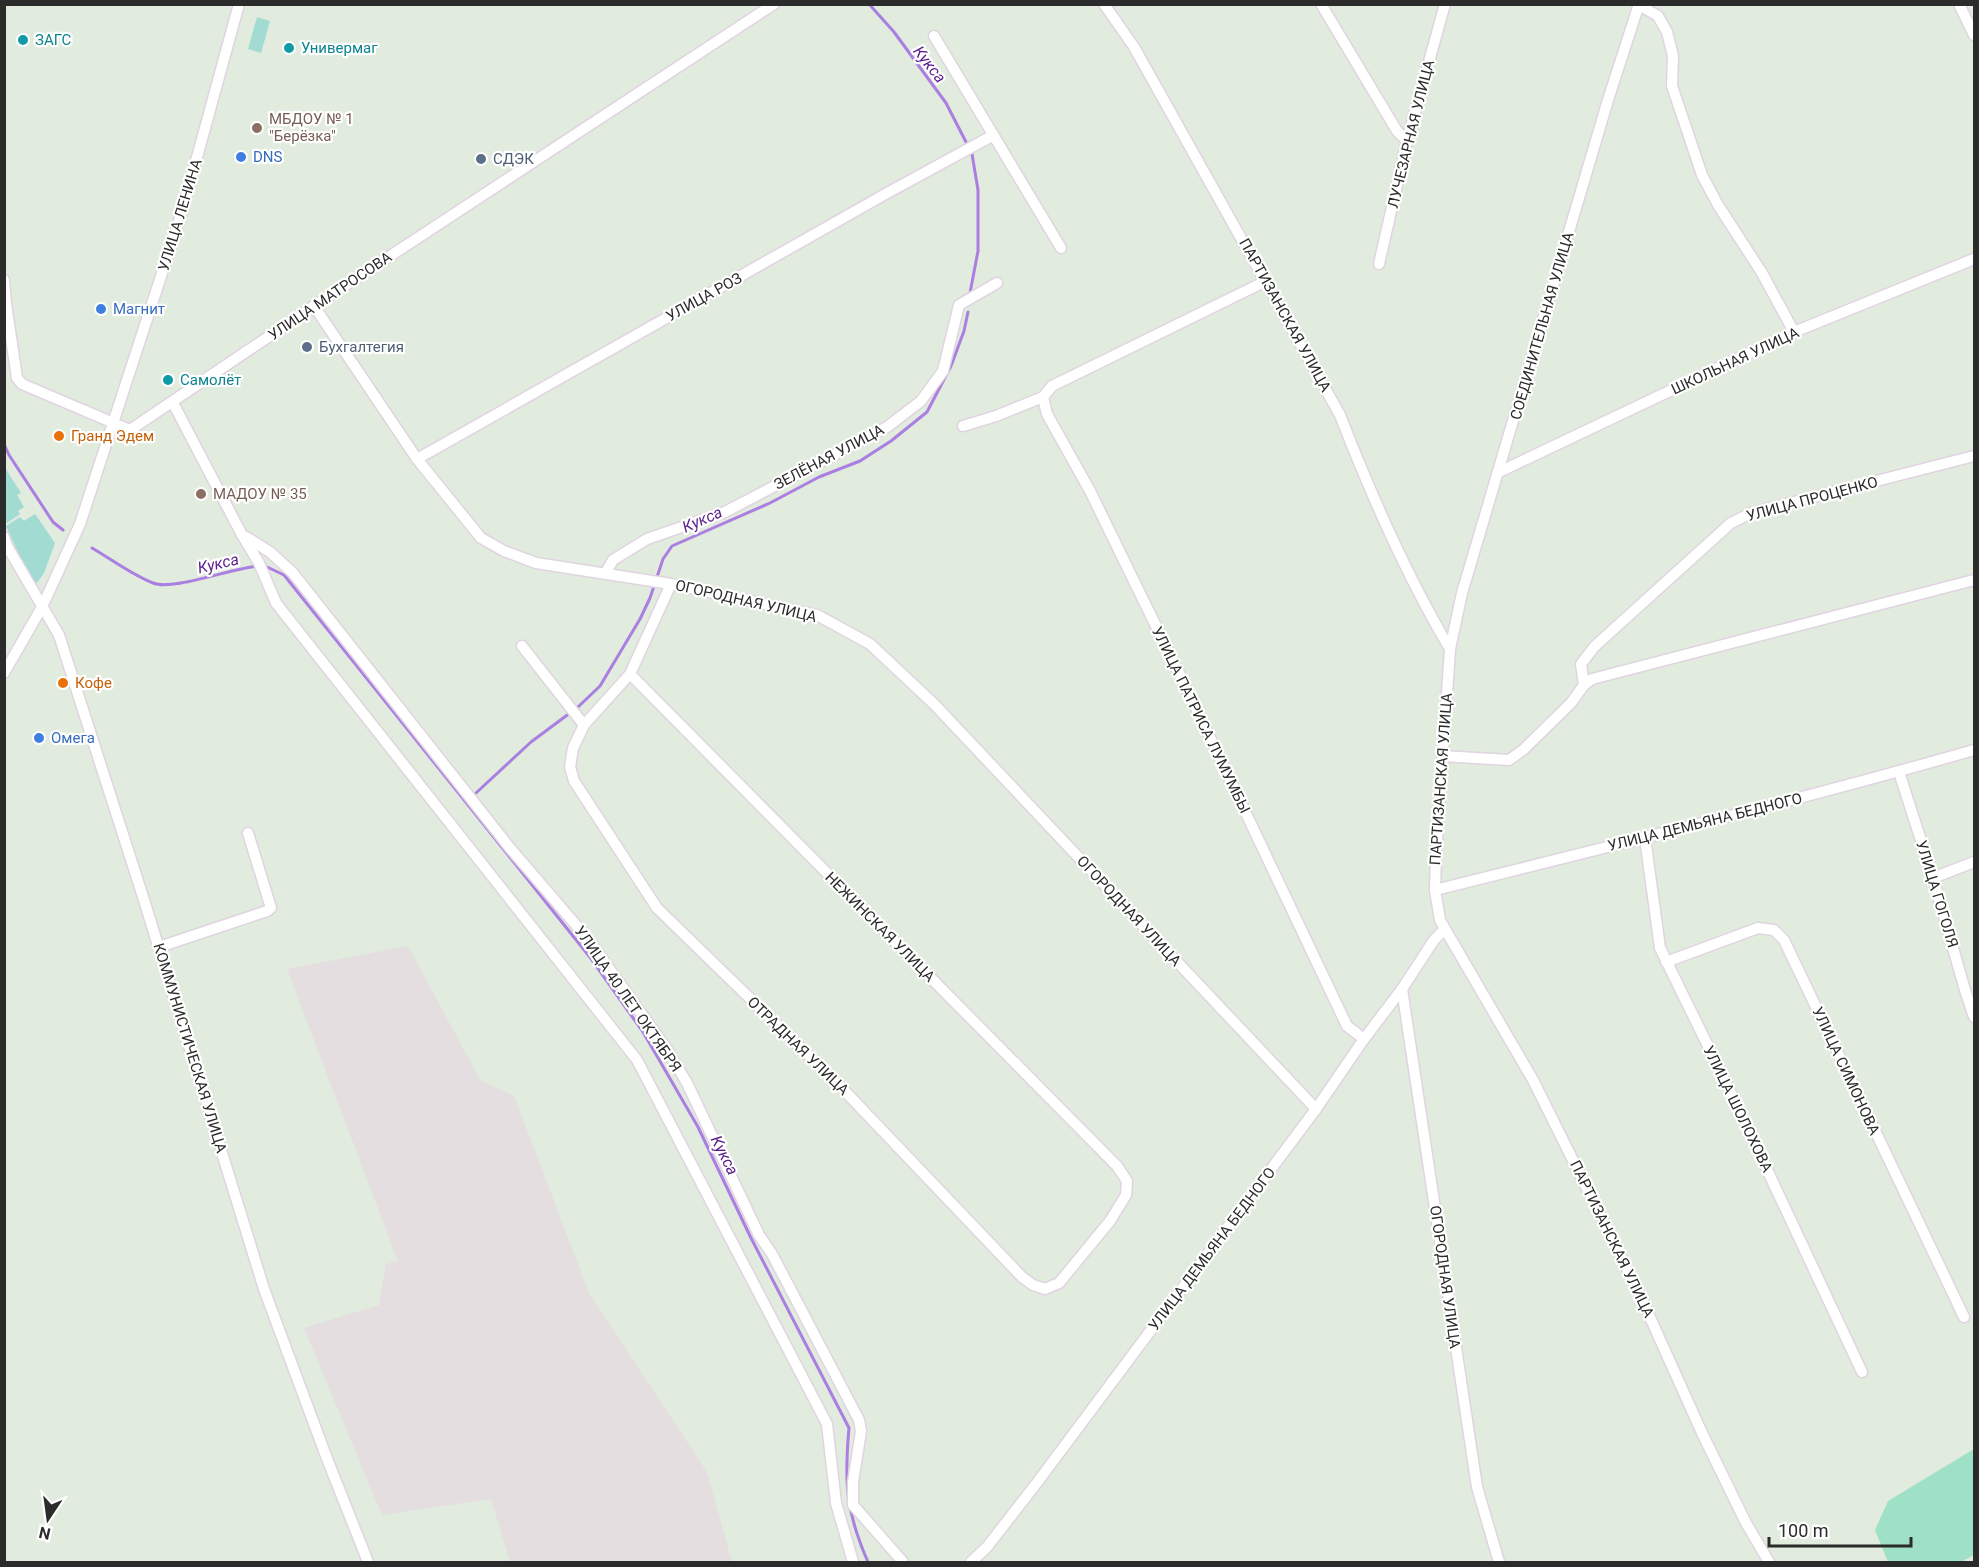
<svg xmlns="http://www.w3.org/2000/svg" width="1979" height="1567" viewBox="0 0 1979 1567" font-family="Roboto,sans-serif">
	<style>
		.industrial { fill: #e4dee1 }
		.green { fill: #a1dbd2 }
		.pitch { fill: #9ee1c7 }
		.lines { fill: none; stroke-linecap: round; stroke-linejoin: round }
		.stream { stroke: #ab7ee1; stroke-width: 3 }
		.minor-casing { stroke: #e1d4e1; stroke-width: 13 }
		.minor { stroke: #fff; stroke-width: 10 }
		.culture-dot { fill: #0f9aa8; stroke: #fff; stroke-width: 2 }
		.education-dot { fill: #8d6e63; stroke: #fff; stroke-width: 2 }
		.shop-dot { fill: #3f7fe0; stroke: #fff; stroke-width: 2 }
		.service-dot { fill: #5c6f8a; stroke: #fff; stroke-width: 2 }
		.food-dot { fill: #e8710a; stroke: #fff; stroke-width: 2 }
		.labels { text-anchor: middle; stroke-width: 4.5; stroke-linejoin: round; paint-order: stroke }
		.culture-label { font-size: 15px; fill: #0d838f; stroke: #fff; text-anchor: start }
		.education-label { font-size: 15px; fill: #785e54; stroke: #fff; text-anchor: start }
		.street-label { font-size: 15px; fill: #2b2b2b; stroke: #fff }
		.shop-label { font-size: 15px; fill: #366cbe; stroke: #fff; text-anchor: start }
		.service-label { font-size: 15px; fill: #4e5e75; stroke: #fff; text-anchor: start }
		.food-label { font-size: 15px; fill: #c56008; stroke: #fff; text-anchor: start }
		.water-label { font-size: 16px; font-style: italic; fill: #591d8c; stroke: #fff }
	</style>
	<rect width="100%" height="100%" fill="#e1ebde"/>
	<!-- industrial -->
	<path class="industrial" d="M408 946 480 1080 514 1096 589 1293 707 1472 732 1562H510L491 1499 382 1515 304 1328 379 1305 386 1264 398 1261 287 969Z"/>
	<!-- green -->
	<g class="green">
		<path d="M257 17 270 21 261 53 248 49Z"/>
		<path d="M4 466 21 493 17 495 24 507 18 511 20 514 7 523 4 515Z"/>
		<path d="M35 514 55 543 44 573 37 583 30 579 6 526 20 517 24 521Z"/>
	</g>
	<!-- pitch -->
	<path class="pitch" d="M1974 1449V1555L1961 1562H1888L1875 1530 1888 1501Z"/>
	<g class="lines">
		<!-- stream -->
		<g class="stream">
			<path d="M869 4 894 32 946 103 966 142"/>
			<path d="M970 293 978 251V190L972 154"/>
			<path d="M4 444 9 455 53 522 63 530"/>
			<path d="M92 548C111 559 132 575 153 583 173 591 232 568 258 566"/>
			<path d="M265 566 284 575 589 956 643 1032 698 1127 750 1236 849 1428C844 1483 846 1512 868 1562"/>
			<path d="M476 793 531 742 578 707 600 686 640 619 650 598 663 559 672 546 770 503 819 477 860 461 891 441 927 412 951 366 964 331 968 312"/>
		</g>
		<!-- minor casing -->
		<g class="minor-casing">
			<g id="minor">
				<path d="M1104 4 1134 47 1340 415C1371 495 1406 575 1450 649"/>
				<path d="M1321 4 1397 131 1407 141"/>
				<path d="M1639 4 1608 100 1462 593 1450 649 1436 856 1435 890 1440 920 1445 929 1533 1080 1640 1295 1702 1433 1746 1523 1769 1562"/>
				<path d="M1959 4 1974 35"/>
				<path d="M1639 5 1658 16 1667 32 1673 56 1672 86 1702 175 1718 205 1762 273 1794 332"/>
				<path d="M934 36 1061 248"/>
				<path d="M1379 264 1407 141 1445 4"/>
				<path d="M4 280 6 304 17 378 22 384 130 430 314 306 774 4"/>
				<path d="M314 306 417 459 481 538 504 551 536 563 671 584 817 615 870 644 934 704 1316 1109"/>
				<path d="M1043 397 1047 414 1090 491 1196 708 1347 1026 1364 1039"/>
				<path d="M173 403 242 535 259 563 276 603 637 1060 827 1424 836 1503 853 1562"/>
				<path d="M963 426 996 416 1043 397 1052 386 1266 281"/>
				<path d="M417 459 889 192 992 136"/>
				<path d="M1499 472 1794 332 1974 259"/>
				<path d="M4 537 7 546 59 635 144 900 264 1289 326 1456 368 1562"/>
				<path d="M246 537 270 552 293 573 510 848 588 939 666 1048 687 1083 759 1235 772 1254 859 1420 861 1431 853 1482V1505L903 1562"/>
				<path d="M605 574 613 560 647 539 725 512 887 427 921 401 943 371 959 305 997 283"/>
				<path d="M522 646 584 725"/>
				<path d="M4 673 42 607 80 524 182 212 239 4"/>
				<path d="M630 674 1117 1166 1127 1181 1126 1195 1110 1221 1059 1283 1045 1289 1033 1285 1022 1277 838 1084 657 908 574 781 570 767 573 748 584 725 630 674 671 584"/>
				<path d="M1584 685 1581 664 1595 646 1731 523 1751 513 1974 456"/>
				<path d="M1442 756 1509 760 1523 750 1571 703 1584 685 1592 679 1974 580"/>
				<path d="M1899 772 1933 878 1965 990 1974 1017"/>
				<path d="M1645 838 1660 948 1732 1095 1862 1372"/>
				<path d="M1933 878 1974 862"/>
				<path d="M1435 890C1615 845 1796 801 1974 750"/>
				<path d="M159 947 267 911 271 908 248 833"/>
				<path d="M1666 962 1758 928 1774 930 1784 940 1964 1317"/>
				<path d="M1402 989 1477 1487 1499 1562"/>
				<path d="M971 1562 987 1547 1036 1484 1316 1109 1364 1039 1402 989 1434 940 1445 929"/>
			</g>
		</g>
		<!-- minor -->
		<use href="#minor" class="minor"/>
	</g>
	<!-- markers -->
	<g class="culture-dot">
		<circle cx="23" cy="40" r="6"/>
		<circle cx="289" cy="48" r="6"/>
		<circle cx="168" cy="380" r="6"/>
	</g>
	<g class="education-dot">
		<circle cx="257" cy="128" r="6"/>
		<circle cx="201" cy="494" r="6"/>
	</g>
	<g class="shop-dot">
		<circle cx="241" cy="157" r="6"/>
		<circle cx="101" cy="309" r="6"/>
		<circle cx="39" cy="738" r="6"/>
	</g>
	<g class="service-dot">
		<circle cx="481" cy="159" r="6"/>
		<circle cx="307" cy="347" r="6"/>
	</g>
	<g class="food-dot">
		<circle cx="59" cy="436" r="6"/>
		<circle cx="63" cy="683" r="6"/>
	</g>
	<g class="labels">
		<!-- culture labels -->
		<g class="culture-label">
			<text x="35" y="45">ЗАГС</text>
			<text x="301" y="53">Универмаг</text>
			<text x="180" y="385">Самолёт</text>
		</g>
		<!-- education labels -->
		<g class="education-label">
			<text x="269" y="124">МБДОУ № 1<tspan x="269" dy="17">"Берёзка"</tspan></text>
			<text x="213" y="499">МАДОУ № 35</text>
		</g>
		<!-- street labels -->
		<g class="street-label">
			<text transform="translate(1411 134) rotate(-76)" y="5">ЛУЧЕЗАРНАЯ УЛИЦА</text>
			<text transform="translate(180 215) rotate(-73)" y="5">УЛИЦА ЛЕНИНА</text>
			<text transform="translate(330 296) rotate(-34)" y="5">УЛИЦА МАТРОСОВА</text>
			<text transform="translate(704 297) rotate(-29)" y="5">УЛИЦА РОЗ</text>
			<text transform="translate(1285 315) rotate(61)" y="5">ПАРТИЗАНСКАЯ УЛИЦА</text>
			<text transform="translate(1542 326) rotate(-74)" y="5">СОЕДИНИТЕЛЬНАЯ УЛИЦА</text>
			<text transform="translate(1735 361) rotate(-25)" y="5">ШКОЛЬНАЯ УЛИЦА</text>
			<text transform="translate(829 457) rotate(-28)" y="5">ЗЕЛЁНАЯ УЛИЦА</text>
			<text transform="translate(1812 499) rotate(-15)" y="5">УЛИЦА ПРОЦЕНКО</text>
			<text transform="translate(746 601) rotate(13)" y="5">ОГОРОДНАЯ УЛИЦА</text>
			<text transform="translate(1201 720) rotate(64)" y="5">УЛИЦА ПАТРИСА ЛУМУМБЫ</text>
			<text transform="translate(1441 779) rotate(-86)" y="5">ПАРТИЗАНСКАЯ УЛИЦА</text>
			<text transform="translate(1705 822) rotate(-14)" y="5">УЛИЦА ДЕМЬЯНА БЕДНОГО</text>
			<text transform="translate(1937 894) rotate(73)" y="5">УЛИЦА ГОГОЛЯ</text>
			<text transform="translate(1129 911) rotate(47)" y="5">ОГОРОДНАЯ УЛИЦА</text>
			<text transform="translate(880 927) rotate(45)" y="5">НЕЖИНСКАЯ УЛИЦА</text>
			<text transform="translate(628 999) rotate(55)" y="5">УЛИЦА 40 ЛЕТ ОКТЯБРЯ</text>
			<text transform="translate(798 1046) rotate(44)" y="5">ОТРАДНАЯ УЛИЦА</text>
			<text transform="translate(190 1048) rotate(73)" y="5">КОММУНИСТИЧЕСКАЯ УЛИЦА</text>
			<text transform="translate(1846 1071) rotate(65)" y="5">УЛИЦА СИМОНОВА</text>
			<text transform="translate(1738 1109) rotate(64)" y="5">УЛИЦА ШОЛОХОВА</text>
			<text transform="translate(1612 1239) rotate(64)" y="5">ПАРТИЗАНСКАЯ УЛИЦА</text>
			<text transform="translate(1212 1249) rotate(-53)" y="5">УЛИЦА ДЕМЬЯНА БЕДНОГО</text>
			<text transform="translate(1445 1277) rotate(82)" y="5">ОГОРОДНАЯ УЛИЦА</text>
		</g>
		<!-- shop labels -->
		<g class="shop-label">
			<text x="253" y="162">DNS</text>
			<text x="113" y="314">Магнит</text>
			<text x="51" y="743">Омега</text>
		</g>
		<!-- service labels -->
		<g class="service-label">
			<text x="493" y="164">СДЭК</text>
			<text x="319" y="352">Бухгалтегия</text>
		</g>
		<!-- food labels -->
		<g class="food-label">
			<text x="71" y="441">Гранд Эдем</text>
			<text x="75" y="688">Кофе</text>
		</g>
		<!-- water labels -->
		<g class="water-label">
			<text transform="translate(930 64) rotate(52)" y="6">Кукса</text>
			<text transform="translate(702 519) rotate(-24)" y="6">Кукса</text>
			<text transform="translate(218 563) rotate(-13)" y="6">Кукса</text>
			<text transform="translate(725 1155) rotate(63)" y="6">Кукса</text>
		</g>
	</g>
	<!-- border -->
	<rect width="1979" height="1567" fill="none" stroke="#2b2b2b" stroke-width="12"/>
	<!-- north arrow -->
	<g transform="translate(48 1519) rotate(193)" stroke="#ffffff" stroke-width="4.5" paint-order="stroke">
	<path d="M0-4.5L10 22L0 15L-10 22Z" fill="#2b2b2b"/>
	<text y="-9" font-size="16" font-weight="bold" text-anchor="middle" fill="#2b2b2b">N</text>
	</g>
	<!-- scale -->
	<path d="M1769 1537v9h142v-9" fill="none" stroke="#2b2b2b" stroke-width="3"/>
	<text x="1778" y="1537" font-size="18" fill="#2b2b2b" stroke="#ffffff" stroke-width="4.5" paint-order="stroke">100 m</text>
</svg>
